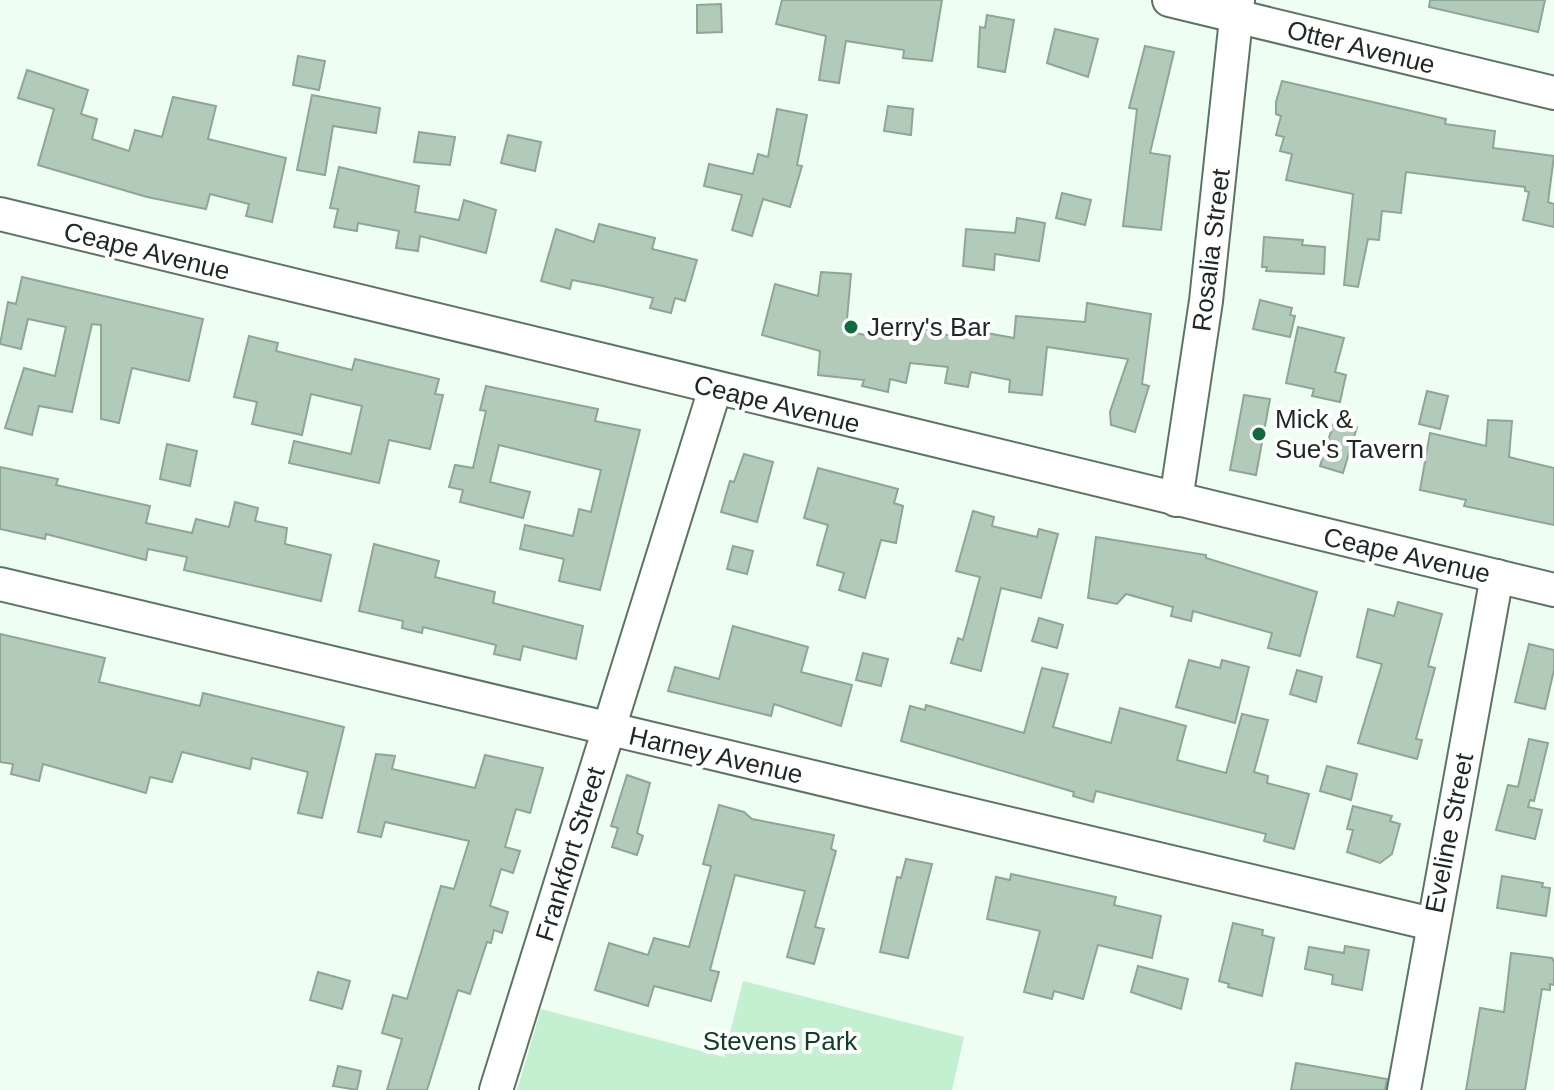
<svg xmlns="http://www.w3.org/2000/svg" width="1554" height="1090" viewBox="0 0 1554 1090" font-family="Helvetica,sans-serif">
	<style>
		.green { fill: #c4f0d2 }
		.building { fill: #b2cbb9; stroke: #8da695; stroke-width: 2 }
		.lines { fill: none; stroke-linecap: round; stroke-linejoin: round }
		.minor-casing { stroke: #5d7464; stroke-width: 36 }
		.minor { stroke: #fff; stroke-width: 32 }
		.poi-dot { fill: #106a3e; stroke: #fff; stroke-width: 3 }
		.labels { text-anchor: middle; stroke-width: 8; stroke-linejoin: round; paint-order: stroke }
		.street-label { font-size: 26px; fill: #1f2822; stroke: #fff }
		.poi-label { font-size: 26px; fill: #1f2822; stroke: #fff; text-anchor: start }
		.park-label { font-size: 26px; fill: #0c4125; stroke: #fff }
	</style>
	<rect width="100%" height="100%" fill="#effef3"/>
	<!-- green -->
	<path class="green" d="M743 981 964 1037 952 1090H517L541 1009 724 1057Z"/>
	<!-- building -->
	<g class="building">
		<path d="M782 0H942L932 61 903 58 904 50 846 41 839 83 819 80 826 36 776 24Z"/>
		<path d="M1430 0H1545L1538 32 1429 7Z"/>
		<path d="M721 4 722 32 697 33V5Z"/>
		<path d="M987 15 1014 20 1005 72 978 67 980 27 985 28Z"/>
		<path d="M1055 29 1098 39 1088 77 1047 63Z"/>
		<path d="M1145 46 1174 52 1150 153 1170 156 1161 230 1123 226 1137 109 1129 108Z"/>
		<path d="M298 56 325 61 319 90 293 85Z"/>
		<path d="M27 70 88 90 81 114 97 119 92 139 129 151 135 130 162 137 173 97 216 106 208 139 286 158 272 222 246 216 249 204 210 194 206 209 147 197 38 165 54 109 18 98Z"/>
		<path d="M1282 81 1446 119 1445 124 1495 131 1493 148 1554 156 1548 202 1554 204V227L1523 220 1529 192 1525 191V187L1406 172 1401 213 1382 211 1379 240 1368 239 1358 287 1344 285 1353 194 1286 180 1292 154 1280 151 1284 137 1276 135 1281 116 1276 114V102Z"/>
		<path d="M312 95 380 108 376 133 333 126 325 175 297 170Z"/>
		<path d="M888 106 913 109 911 135 884 131Z"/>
		<path d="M777 109 807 115 797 165 802 166 790 207 763 199 752 236 732 230 742 195 704 186 709 164 753 174 758 154 768 157Z"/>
		<path d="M419 132 455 137 450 165 414 162Z"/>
		<path d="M508 135 541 142 535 171 501 163Z"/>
		<path d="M339 167 419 186 415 212 459 220 464 200 496 210 486 253 420 236 418 251 396 248 399 231 358 223 357 231 334 227 338 209 330 208Z"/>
		<path d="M1062 193 1091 200 1085 225 1056 218Z"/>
		<path d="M1017 218 1045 223 1039 261 995 254 994 270 963 266 966 229 1015 233Z"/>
		<path d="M599 224 655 238 652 249 697 260 685 301 675 298 671 313 650 308 653 298 603 286 572 280 570 289 541 281 556 229 594 242Z"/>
		<path d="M1264 237 1303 240 1302 245 1325 247 1324 274 1266 271 1267 267H1262Z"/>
		<path d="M821 272 851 274 846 331 884 339 886 327 895 329 897 323 952 336 954 327 1014 338 1016 316 1085 322 1087 303 1151 314 1142 384 1149 386 1135 432 1111 425 1110 412 1128 359 1047 347 1042 395 1009 392 1010 380 971 372 968 387 945 383 948 367 910 363 906 383 890 379 888 392 862 386 864 380 818 375 820 351 762 335 775 284 818 296Z"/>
		<path d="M22 277 203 319 189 381 132 368 119 423 101 419V325L92 324 72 412 39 406 32 435 5 428 24 368 55 376 66 327 28 319 21 349 0 344 8 302 16 304Z"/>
		<path d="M1260 300 1292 308 1290 315 1295 316 1290 337 1253 329Z"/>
		<path d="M1298 327 1344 338 1335 372 1346 375 1340 402 1312 396 1314 389 1286 383Z"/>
		<path d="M249 336 278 343 276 351 352 370 355 359 439 379 435 394 443 395 430 449 389 440 379 483 289 463 294 441 351 454 362 406 311 394 302 435 252 424 257 402 234 397Z"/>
		<path d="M486 386 598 409 595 421 640 430 600 590 559 581 564 559 520 549 525 525 573 536 579 509 591 512 601 470 499 445 490 482 530 492 523 518 460 502 463 490 449 487 455 465 473 468 486 411 480 410Z"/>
		<path d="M1427 391 1448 396 1440 429 1419 424Z"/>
		<path d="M1244 395 1270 399 1256 475 1230 470Z"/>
		<path d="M1335 419 1357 427 1343 473 1320 466Z"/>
		<path d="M1488 420 1512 421 1509 457 1554 468V525L1464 506 1466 500 1420 490 1430 433 1486 446Z"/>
		<path d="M167 444 197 451 190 486 160 479Z"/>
		<path d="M744 454 773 462 757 522 721 512 730 481 734 482Z"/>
		<path d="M0 467 58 479 56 485 150 506 146 523 192 533 196 519 229 527 235 502 258 508 255 521 287 528 285 544 331 555 321 601 184 570 187 557 148 549 146 560 46 534 45 539 0 529Z"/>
		<path d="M818 468 898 489 894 503 903 506 896 543 881 540 865 598 839 590 844 573 817 565 828 525 804 518Z"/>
		<path d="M973 511 994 517 992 526 1037 537 1039 529 1058 534 1041 598 1001 588 981 671 951 663 958 638 963 640 980 577 956 571Z"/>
		<path d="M1096 537 1206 555V558L1317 592 1300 656 1268 648 1272 633 1193 611 1191 621 1171 616 1173 607 1126 594 1117 604 1088 598Z"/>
		<path d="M374 544 439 561 435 577 495 592 493 603 583 626 576 659 523 646 520 660 494 654 496 645 423 627 422 633 402 628 403 621 359 611Z"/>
		<path d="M733 546 753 551 747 574 727 569Z"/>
		<path d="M1398 602 1442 614 1428 666 1435 668 1416 739 1422 740 1417 759 1358 743 1382 664 1357 657 1368 609 1394 616Z"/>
		<path d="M1039 618 1063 625 1057 648 1032 641Z"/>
		<path d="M733 626 808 647 801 672 852 685 841 726 774 704 771 716 668 691 675 667 719 679Z"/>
		<path d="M0 634 105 658 99 682 200 706 203 693 344 727 322 818 298 813 308 772 252 758 250 769 182 752 172 782 150 777 146 793 43 764 39 781 11 774 13 764 0 762Z"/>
		<path d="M1529 644 1554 650V670L1545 709 1515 702Z"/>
		<path d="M863 653 888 659 881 686 856 680Z"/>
		<path d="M1189 660 1220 668 1222 660 1249 667 1235 723 1176 707Z"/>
		<path d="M1042 668 1068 674 1053 727 1111 743 1120 708 1186 726 1177 760 1226 773 1242 714 1268 720 1254 772 1268 776 1267 783 1309 794 1294 849 1264 841 1266 834 1096 791 1093 802 1073 796 1074 792 901 741 910 706 925 710 926 705 1024 733Z"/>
		<path d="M1297 670 1322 677 1316 702 1290 694Z"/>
		<path d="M1529 739 1548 743 1534 801 1530 800 1528 807 1542 810 1535 839 1496 830 1508 785 1518 787Z"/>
		<path d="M376 754 395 756 392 769 475 788 485 755 543 768 530 813 516 809 505 847 520 851 513 873 501 869 490 906 508 912 502 933 494 930 491 943 487 942 470 994 458 990 427 1090H387L402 1039 382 1033 393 995 407 999 441 886 454 889 469 841 385 822 381 837 358 832Z"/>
		<path d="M1327 766 1357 774 1351 800 1320 791Z"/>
		<path d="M627 775 650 783 637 833 643 836 637 855 612 847 618 828 611 826Z"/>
		<path d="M719 805 744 812 752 819 834 835 831 849 836 851 815 927 824 929 814 964 787 957 805 891 735 875 710 970 719 972 711 1001 654 986 648 1006 595 990 609 943 648 955 654 938 689 947 709 874 711 866 703 864Z"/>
		<path d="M1353 806 1392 816 1390 821 1400 824 1392 854 1380 863 1347 852 1353 830 1347 829Z"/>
		<path d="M906 859 932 864 908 958 880 952 897 877 901 878Z"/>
		<path d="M1011 874 1116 897 1114 905 1161 916 1152 958 1098 945 1083 999 1054 991 1052 999 1024 992 1040 931 987 919 996 877 1010 880Z"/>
		<path d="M1502 876 1543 883 1542 887 1550 888 1546 916 1497 908Z"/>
		<path d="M1233 923 1263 930 1262 935 1274 938 1262 996 1228 987 1229 984 1219 981Z"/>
		<path d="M1345 946 1369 950 1362 990 1332 984 1333 975 1305 969 1309 947 1344 953Z"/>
		<path d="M1511 953 1552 958 1554 962V985L1550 984V990L1542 989 1525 1090H1466L1480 1008 1504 1012Z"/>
		<path d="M1138 966 1188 979 1181 1009 1131 992Z"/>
		<path d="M318 972 350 981 342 1009 310 1000Z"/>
		<path d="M1296 1063 1387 1079 1385 1090H1291Z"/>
		<path d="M338 1066 361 1071 357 1090 333 1086Z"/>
	</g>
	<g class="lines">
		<!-- minor casing -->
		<g class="minor-casing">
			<g id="minor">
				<path d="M1169 0 1554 93"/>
				<path d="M0 214 1554 590"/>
				<path d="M1176 500 1206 301 1238 0"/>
				<path d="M0 584 1432 924"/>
				<path d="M496 1090 715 389"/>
				<path d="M1404 1090 1497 576"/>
			</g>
		</g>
		<!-- minor -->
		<use href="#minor" class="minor"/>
	</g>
	<!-- markers -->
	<g class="poi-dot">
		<circle cx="851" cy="327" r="8"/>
		<circle cx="1259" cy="434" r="8"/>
	</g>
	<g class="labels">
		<!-- street labels -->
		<g class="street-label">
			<text transform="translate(1361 47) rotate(14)" y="9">Otter Avenue</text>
			<text transform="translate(1211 250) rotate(-83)" y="9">Rosalia Street</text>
			<text transform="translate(147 251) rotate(14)" y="9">Ceape Avenue</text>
			<text transform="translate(777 404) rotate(14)" y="9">Ceape Avenue</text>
			<text transform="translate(1407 555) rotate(13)" y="9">Ceape Avenue</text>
			<text transform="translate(716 755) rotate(13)" y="9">Harney Avenue</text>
			<text transform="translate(1449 833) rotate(-79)" y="9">Eveline Street</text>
			<text transform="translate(570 854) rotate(-73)" y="9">Frankfort Street</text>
		</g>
		<!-- poi labels -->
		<g class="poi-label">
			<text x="867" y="336">Jerry's Bar</text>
			<text x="1275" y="428">Mick &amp;<tspan x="1275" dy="30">Sue's Tavern</tspan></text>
		</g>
		<!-- park labels -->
		<g class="park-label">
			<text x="780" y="1050">Stevens Park</text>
		</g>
	</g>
</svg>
